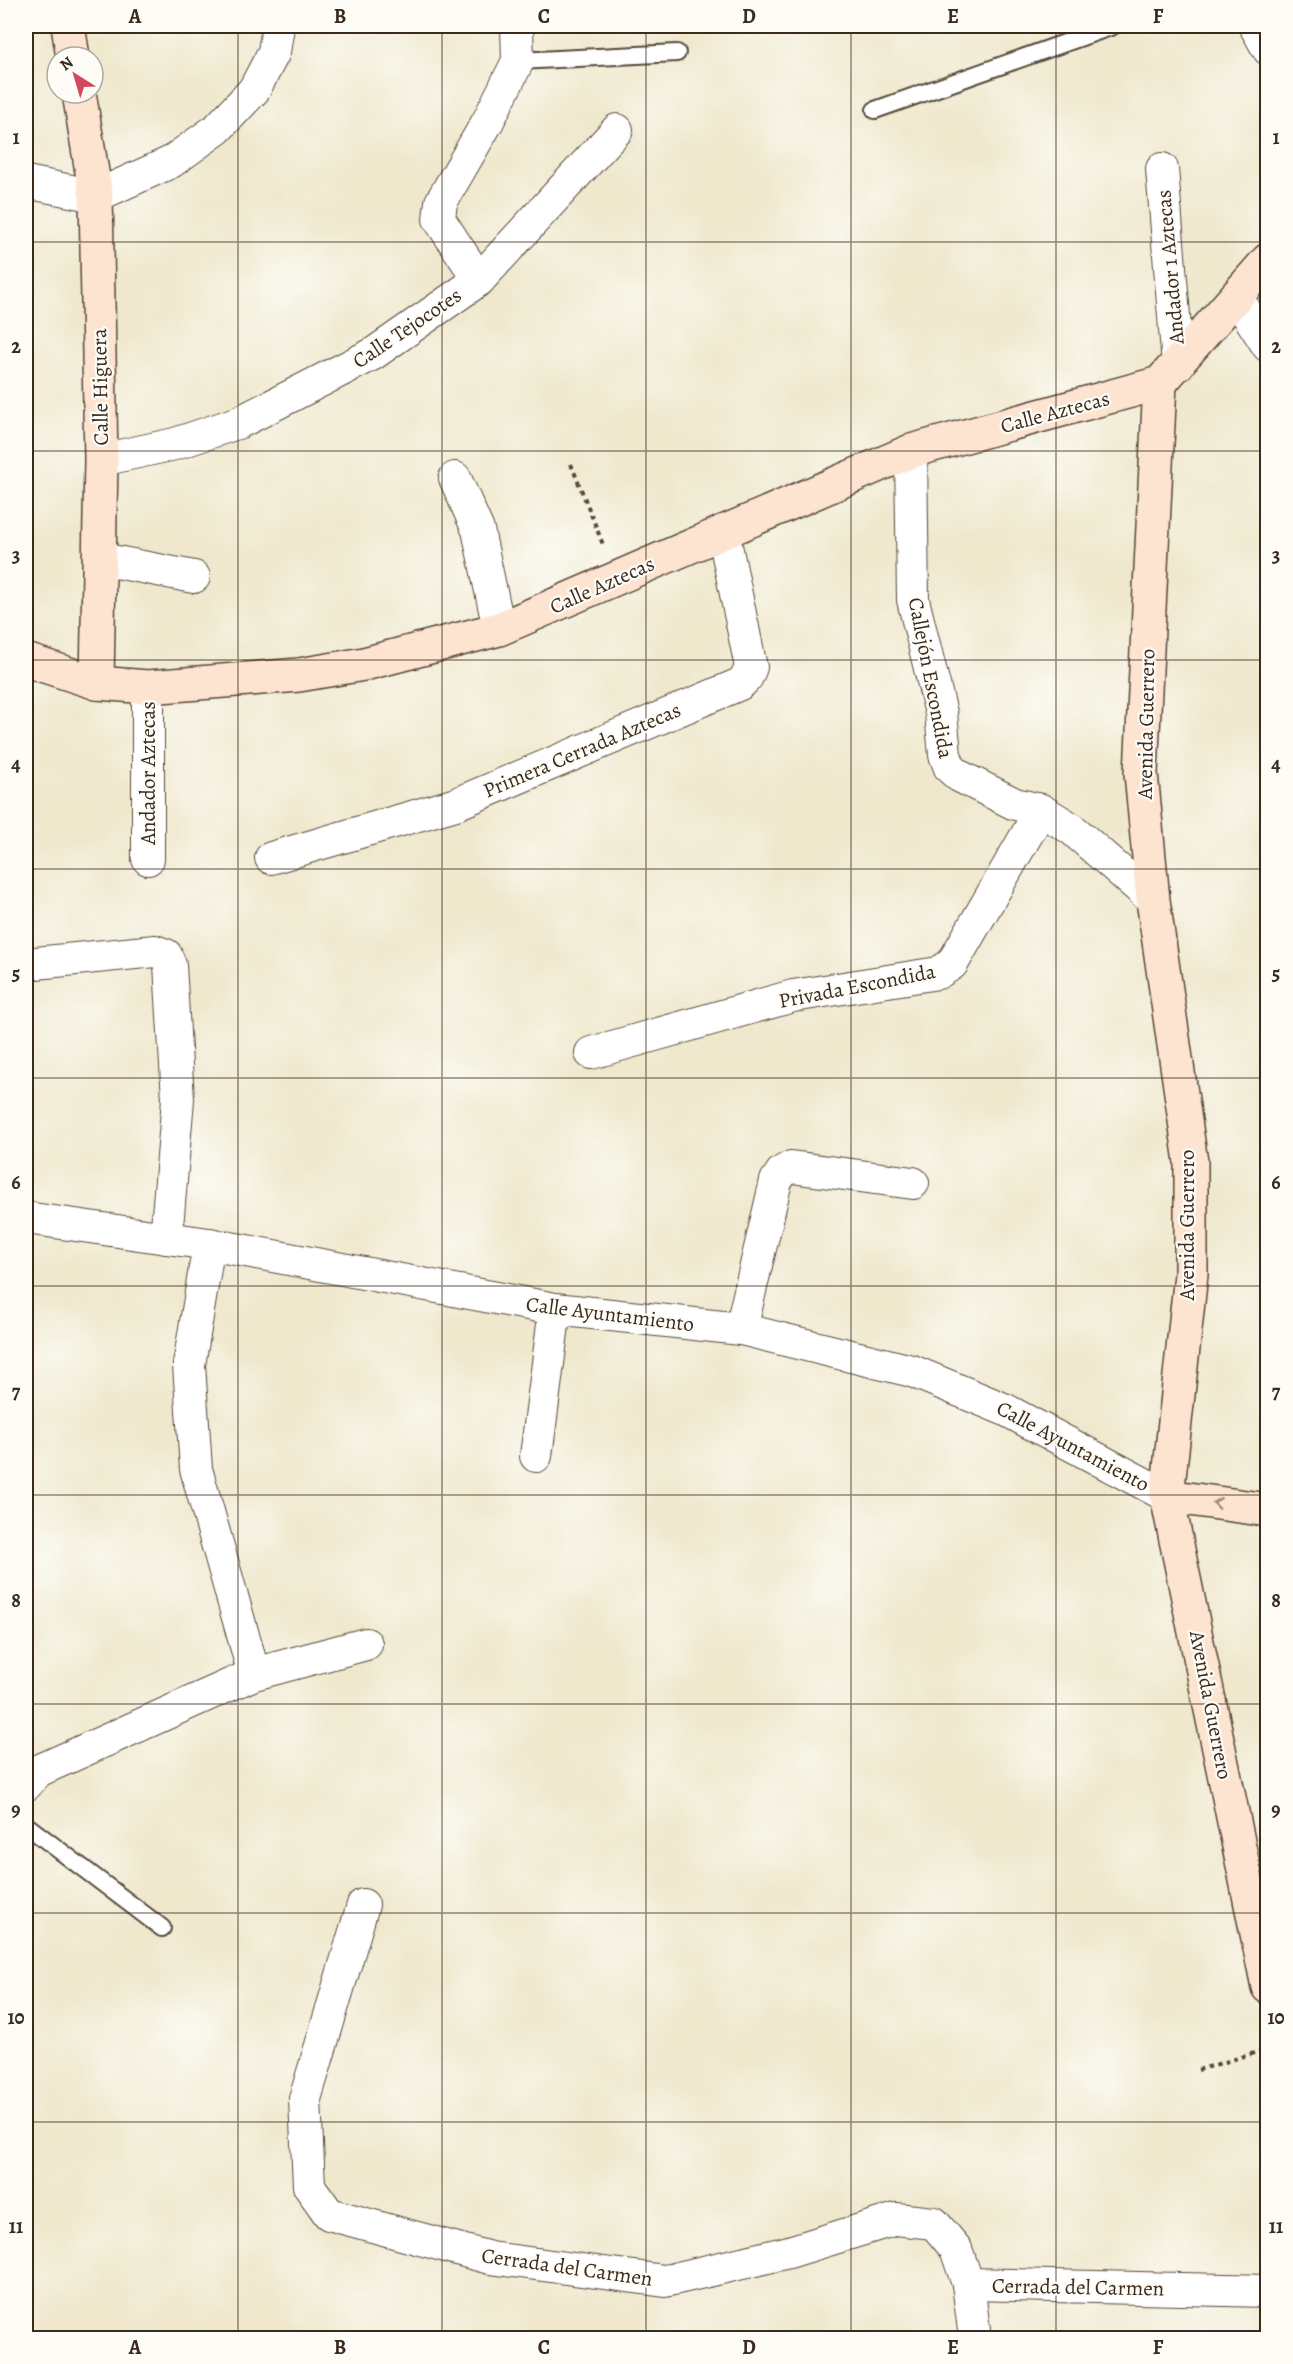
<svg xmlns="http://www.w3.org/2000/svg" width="1293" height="2364" viewBox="0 0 1293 2364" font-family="Alegreya,serif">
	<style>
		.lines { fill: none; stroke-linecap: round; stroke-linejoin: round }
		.lane-casing { stroke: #564638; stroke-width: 20 }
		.street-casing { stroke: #564638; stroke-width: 34 }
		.secondary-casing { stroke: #564638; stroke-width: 36 }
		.path { stroke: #564638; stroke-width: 4; stroke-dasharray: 4.5 4.5; stroke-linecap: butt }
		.lane { stroke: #fff; stroke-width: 16 }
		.street { stroke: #fff; stroke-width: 32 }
		.secondary { stroke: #fde4d1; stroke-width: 33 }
		.oneway { stroke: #9c8778 }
		.grid { fill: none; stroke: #3b2a1e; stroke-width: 1.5; stroke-opacity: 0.55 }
		.labels { text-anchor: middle; stroke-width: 4.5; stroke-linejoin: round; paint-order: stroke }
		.street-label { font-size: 21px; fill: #3b2a1e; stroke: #fdfcf7 }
		.neatline { fill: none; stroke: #3b2a1e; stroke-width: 2 }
		.grid-label { font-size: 20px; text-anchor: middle; font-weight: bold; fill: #3b2a1e }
	</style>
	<rect width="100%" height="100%" fill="#fdfcf7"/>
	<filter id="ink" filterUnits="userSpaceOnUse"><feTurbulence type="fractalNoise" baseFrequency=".0167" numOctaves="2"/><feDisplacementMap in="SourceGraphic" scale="12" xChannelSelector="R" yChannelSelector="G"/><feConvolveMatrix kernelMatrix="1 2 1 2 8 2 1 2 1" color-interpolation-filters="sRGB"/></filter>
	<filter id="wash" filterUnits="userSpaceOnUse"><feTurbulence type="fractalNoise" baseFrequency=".008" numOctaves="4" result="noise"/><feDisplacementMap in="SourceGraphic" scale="24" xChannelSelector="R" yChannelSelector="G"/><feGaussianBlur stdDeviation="1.35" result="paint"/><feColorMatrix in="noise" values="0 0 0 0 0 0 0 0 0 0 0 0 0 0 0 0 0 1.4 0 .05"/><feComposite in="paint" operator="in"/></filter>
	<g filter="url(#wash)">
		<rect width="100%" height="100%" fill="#efe8cd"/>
	</g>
	<g filter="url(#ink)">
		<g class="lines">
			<!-- lane casing -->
			<g class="lane-casing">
				<g id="lane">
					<path d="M518 61 677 53"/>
					<path d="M875 110 1113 26"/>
					<path d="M26 1825 162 1928"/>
				</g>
			</g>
			<!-- street casing -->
			<g class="street-casing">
				<g id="street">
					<path d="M1255 26 1268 49"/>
					<path d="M1162 169 1178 365"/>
					<path d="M26 182 96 196 171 162 217 129 254 90 274 52 278 26"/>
					<path d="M479 280 617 130"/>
					<path d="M1237 298 1268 346"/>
					<path d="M911 451 913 600 941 713 945 755 950 768 959 776 1015 804 1041 810 1072 829 1153 900"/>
					<path d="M101 460 175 444 240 422 373 354 479 280 439 219 441 202 488 121 518 61 517 26"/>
					<path d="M455 478 478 530 499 629"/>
					<path d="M101 559 194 577"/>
					<path d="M148 687V859"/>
					<path d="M271 858 456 804 740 684 747 677 751 667 723 531"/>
					<path d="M26 964 155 951 166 955 170 965 178 1099 166 1238"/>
					<path d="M591 1053 793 996 938 973 952 964 1041 810"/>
					<path d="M26 1218 209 1244 555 1309 741 1329 912 1371 1006 1410 1167 1496"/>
					<path d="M209 1244 189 1365 196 1469 254 1674"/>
					<path d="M741 1329 776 1181 782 1172 791 1167 913 1183"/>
					<path d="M536 1456 555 1309"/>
					<path d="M26 1785 38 1771 254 1674 366 1644"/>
					<path d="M363 1905 305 2099 309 2186 329 2214 490 2258 665 2281 789 2252 896 2219 934 2223 956 2249 968 2284 975 2338"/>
					<path d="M968 2284 1268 2291"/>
				</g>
			</g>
			<!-- secondary casing -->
			<g class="secondary-casing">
				<g id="secondary">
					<path d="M68 26 73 57"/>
					<path d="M79 93 96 196 101 460 97 683"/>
					<path d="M1160 383 1141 773 1153 900 1191 1162V1274L1167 1496 1268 1987"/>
					<path d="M1160 383 1268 260"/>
					<path d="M26 660 97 683 148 687 299 675 364 664 499 629 911 451 1160 383"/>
					<path d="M1167 1496 1268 1510"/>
				</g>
			</g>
			<!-- path -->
			<g class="path">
				<path d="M571 464 604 547"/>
				<path d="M1198 2070 1268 2049"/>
			</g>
			<!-- lane -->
			<use href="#lane" class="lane"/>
			<!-- street -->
			<use href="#street" class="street"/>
			<!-- secondary -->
			<use href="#secondary" class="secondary"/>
		</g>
		<!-- one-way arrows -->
		<defs><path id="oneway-chevron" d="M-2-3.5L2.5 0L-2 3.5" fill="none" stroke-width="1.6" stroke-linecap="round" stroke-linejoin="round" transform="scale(1.5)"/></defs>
		<use class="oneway" href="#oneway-chevron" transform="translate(1217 1503) rotate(-172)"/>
	</g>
	<!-- grid -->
	<path class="grid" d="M238 26V2338M442 26V2338M646 26V2338M851 26V2338M1056 26V2338M26 242H1268M26 451H1268M26 660H1268M26 869H1268M26 1078H1268M26 1286H1268M26 1495H1268M26 1704H1268M26 1913H1268M26 2122H1268"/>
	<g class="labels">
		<!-- street labels -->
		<g class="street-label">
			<text transform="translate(1170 267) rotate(-95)" y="7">Andador 1 Aztecas</text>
			<text transform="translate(407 328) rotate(-34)" y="7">Calle Tejocotes</text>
			<text transform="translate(100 387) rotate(-91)" y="7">Calle Higuera</text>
			<text transform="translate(1055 412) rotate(-15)" y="7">Calle Aztecas</text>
			<text transform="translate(602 585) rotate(-24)" y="7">Calle Aztecas</text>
			<text transform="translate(931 678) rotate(79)" y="7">Callejón Escondida</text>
			<text transform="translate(1146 724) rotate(-89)" y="7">Avenida Guerrero</text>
			<text transform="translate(582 750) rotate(-23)" y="7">Primera Cerrada Aztecas</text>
			<text transform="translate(148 773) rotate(-90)" y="7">Andador Aztecas</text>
			<text transform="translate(857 986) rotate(-11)" y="7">Privada Escondida</text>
			<text transform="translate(1187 1225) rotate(-90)" y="7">Avenida Guerrero</text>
			<text transform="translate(610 1314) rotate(7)" y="7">Calle Ayuntamiento</text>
			<text transform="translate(1073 1446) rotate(28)" y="7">Calle Ayuntamiento</text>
			<text transform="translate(1211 1705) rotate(79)" y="7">Avenida Guerrero</text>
			<text transform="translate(567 2267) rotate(8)" y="7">Cerrada del Carmen</text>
			<text transform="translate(1078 2287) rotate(1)" y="7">Cerrada del Carmen</text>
		</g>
	</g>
	<!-- margin -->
	<rect width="1293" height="2364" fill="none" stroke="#fdfcf7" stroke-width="66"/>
	<!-- north arrow -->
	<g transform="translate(75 75) rotate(323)"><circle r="28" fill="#fdfcf7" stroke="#afa8a0" stroke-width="1.5"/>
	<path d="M0-4.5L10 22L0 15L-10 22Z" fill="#d1495b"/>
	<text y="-9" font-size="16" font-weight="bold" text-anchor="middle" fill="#3b2a1e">N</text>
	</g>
	<rect x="33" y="33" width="1227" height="2298" class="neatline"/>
	<g class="grid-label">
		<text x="135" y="23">A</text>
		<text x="340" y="23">B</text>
		<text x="544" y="23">C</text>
		<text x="749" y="23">D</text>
		<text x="953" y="23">E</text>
		<text x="1158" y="23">F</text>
		<text x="16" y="144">1</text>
		<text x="1276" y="144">1</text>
		<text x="16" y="353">2</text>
		<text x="1276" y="353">2</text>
		<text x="16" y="562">3</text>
		<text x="1276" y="562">3</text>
		<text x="16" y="771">4</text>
		<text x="1276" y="771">4</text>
		<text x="16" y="980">5</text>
		<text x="1276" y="980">5</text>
		<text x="16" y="1189">6</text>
		<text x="1276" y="1189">6</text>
		<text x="16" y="1398">7</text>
		<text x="1276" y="1398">7</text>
		<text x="16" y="1607">8</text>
		<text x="1276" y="1607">8</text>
		<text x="16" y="1816">9</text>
		<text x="1276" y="1816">9</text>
		<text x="16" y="2024">10</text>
		<text x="1276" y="2024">10</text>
		<text x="16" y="2233">11</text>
		<text x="1276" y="2233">11</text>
		<text x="135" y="2354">A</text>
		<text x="340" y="2354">B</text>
		<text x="544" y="2354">C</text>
		<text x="749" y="2354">D</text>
		<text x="953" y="2354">E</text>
		<text x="1158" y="2354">F</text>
	</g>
</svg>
